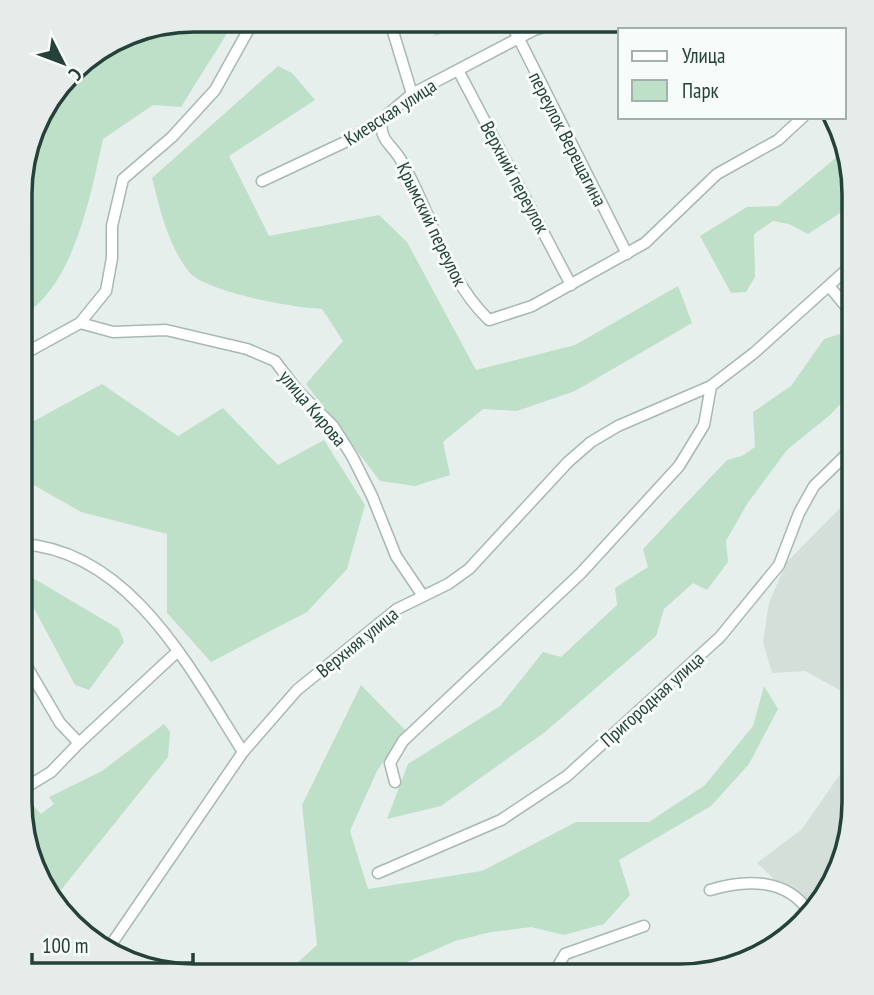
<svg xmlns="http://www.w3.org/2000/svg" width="874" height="995" viewBox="0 0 874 995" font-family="'PT Sans Narrow',sans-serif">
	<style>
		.built { fill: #d4dfda }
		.green { fill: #bfe0c8 }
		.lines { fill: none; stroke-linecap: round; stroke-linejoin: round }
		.street-casing { stroke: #a8b8b2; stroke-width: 13 }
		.street { stroke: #fff; stroke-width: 10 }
		.labels { text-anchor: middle; stroke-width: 6; stroke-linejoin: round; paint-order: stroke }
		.street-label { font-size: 19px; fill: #24423a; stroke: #f7fbf9 }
		.rim { fill: none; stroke: #24423a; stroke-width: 3.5 }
	</style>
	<rect width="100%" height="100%" fill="#e6efeb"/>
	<!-- built -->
	<g class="built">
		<path d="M854 494V698L805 671 772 673 763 642 769 603 786 563Z"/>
		<path d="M854 754V812L831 889 812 909 802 894 775 880 757 863 802 829Z"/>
	</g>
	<!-- green -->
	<g class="green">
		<path d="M467 24 435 36 432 25Z"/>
		<path d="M231 27 181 107 153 105 103 139C91 194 74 286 22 316L23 160 43 106 64 81 77 78 93 54 137 29Z"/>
		<path d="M278 66 292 73 315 100 229 156 269 236 379 215 407 242 476 370 575 345 678 286 692 323 575 391 517 411 483 409 443 442 450 475 415 486 380 481 306 384 343 341 322 309C294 308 206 292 189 272 168 245 160 210 152 178Z"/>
		<path d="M844 151 854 183V204L808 234 789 224 773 221 754 234 755 277 746 292 731 293 700 236 747 207 778 206Z"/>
		<path d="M840 334 854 351V390L830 415 787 450 747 504 726 541 728 562 707 590 693 583 664 609 656 636 545 732 441 806 387 819 408 764 500 706 543 652 561 657 617 605 615 588 648 567 643 549 727 460 742 456 755 447 753 412 791 386 824 339Z"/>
		<path d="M102 384 178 436 223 408 278 465 324 440 365 505 347 569 307 612 211 662 167 613V534L81 512 32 484 21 451V428Z"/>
		<path d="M33 578 119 629 124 642 89 690 75 685 22 586Z"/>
		<path d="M361 685 405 730 377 771 350 831 368 889 482 871 576 822H649L705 785 753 726 764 686 778 709 749 764 711 806 619 860 630 895 604 924 564 935 531 927 491 932 455 941 391 969 384 975H284L317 945 302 805Z"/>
		<path d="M164 724 170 732 168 757 52 901 20 811 33 805 41 814 54 804 49 797 102 771Z"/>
	</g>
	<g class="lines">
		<!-- street casing -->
		<g class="street-casing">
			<g id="street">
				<path d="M511 23 627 254"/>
				<path d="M391 25 412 94"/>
				<path d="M458 70 571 285"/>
				<path d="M381 120C381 141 388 141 399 157 432 210 442 275 489 320L532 306 645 243 717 174 778 140 803 117"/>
				<path d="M262 181 345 142 381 120 412 94 534 30 555 23"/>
				<path d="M829 286 854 316"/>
				<path d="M80 323 113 332 166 330 247 349 275 361 297 390 333 426 352 456 372 496 396 556 423 596"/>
				<path d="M22 355 80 323 106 291 112 258V226L123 179 172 137 215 90 250 27"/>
				<path d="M21 544C130 550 191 670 243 752"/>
				<path d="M79 743 178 651"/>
				<path d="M395 782 390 763 403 741 581 573 679 466 704 425 711 386"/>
				<path d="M20 791 51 772 79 743 60 723 20 655"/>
				<path d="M378 873 501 820 567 776 720 637 779 565 799 513 814 486 854 447"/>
				<path d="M710 890C745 879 787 878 809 912"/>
				<path d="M106 952 243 752 297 690 397 609 448 584 469 569 568 462 591 442 618 426 711 386 754 353 854 263"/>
				<path d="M559 975 558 966 565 954 644 926"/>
			</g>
		</g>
		<!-- street -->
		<use href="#street" class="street"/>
	</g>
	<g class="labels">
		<!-- street labels -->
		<g class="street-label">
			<text transform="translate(390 112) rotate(-33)" y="7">Киевская улица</text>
			<text transform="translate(568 139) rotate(63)" y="7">переулок Верещагина</text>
			<text transform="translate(515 177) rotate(62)" y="7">Верхний переулок</text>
			<text transform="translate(432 224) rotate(64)" y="7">Крымский переулок</text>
			<text transform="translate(313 408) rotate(50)" y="7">улица Кирова</text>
			<text transform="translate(357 642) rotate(-39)" y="7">Верхняя улица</text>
			<text transform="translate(652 699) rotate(-42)" y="7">Пригородная улица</text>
		</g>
	</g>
	<!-- crop -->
	<path d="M0 0H874V995H0ZM194 32H680A162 162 0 0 1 842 194V802A162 162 0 0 1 680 964H194A162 162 0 0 1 32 802V194A162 162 0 0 1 194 32Z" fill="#e6ecea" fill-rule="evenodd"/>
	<path class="rim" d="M194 32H680A162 162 0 0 1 842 194V802A162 162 0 0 1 680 964H194A162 162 0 0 1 32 802V194A162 162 0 0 1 194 32Z"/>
	<!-- legend -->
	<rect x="618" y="28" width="228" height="91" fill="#f7fbf9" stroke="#a3b1ad" stroke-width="2"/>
	<rect x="632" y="51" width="35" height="10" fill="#ffffff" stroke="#a3b1ad" stroke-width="2"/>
	<text x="682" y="63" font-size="21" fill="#24423a">Улица</text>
	<rect x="632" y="80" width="35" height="21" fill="#bfe0c8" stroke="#a3b1ad" stroke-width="2"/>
	<text x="682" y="98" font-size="21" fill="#24423a">Парк</text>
	<!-- north arrow -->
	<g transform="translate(63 63) rotate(132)" stroke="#f7fbf9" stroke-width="5" paint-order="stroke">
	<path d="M0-5L12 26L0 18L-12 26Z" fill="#24423a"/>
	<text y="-10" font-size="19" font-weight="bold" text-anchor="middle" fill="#24423a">С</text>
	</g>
	<!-- scale -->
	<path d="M32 953v10h161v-10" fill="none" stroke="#24423a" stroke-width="3.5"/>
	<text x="42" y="953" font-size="21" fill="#24423a" stroke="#f7fbf9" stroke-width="5" paint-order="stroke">100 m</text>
</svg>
